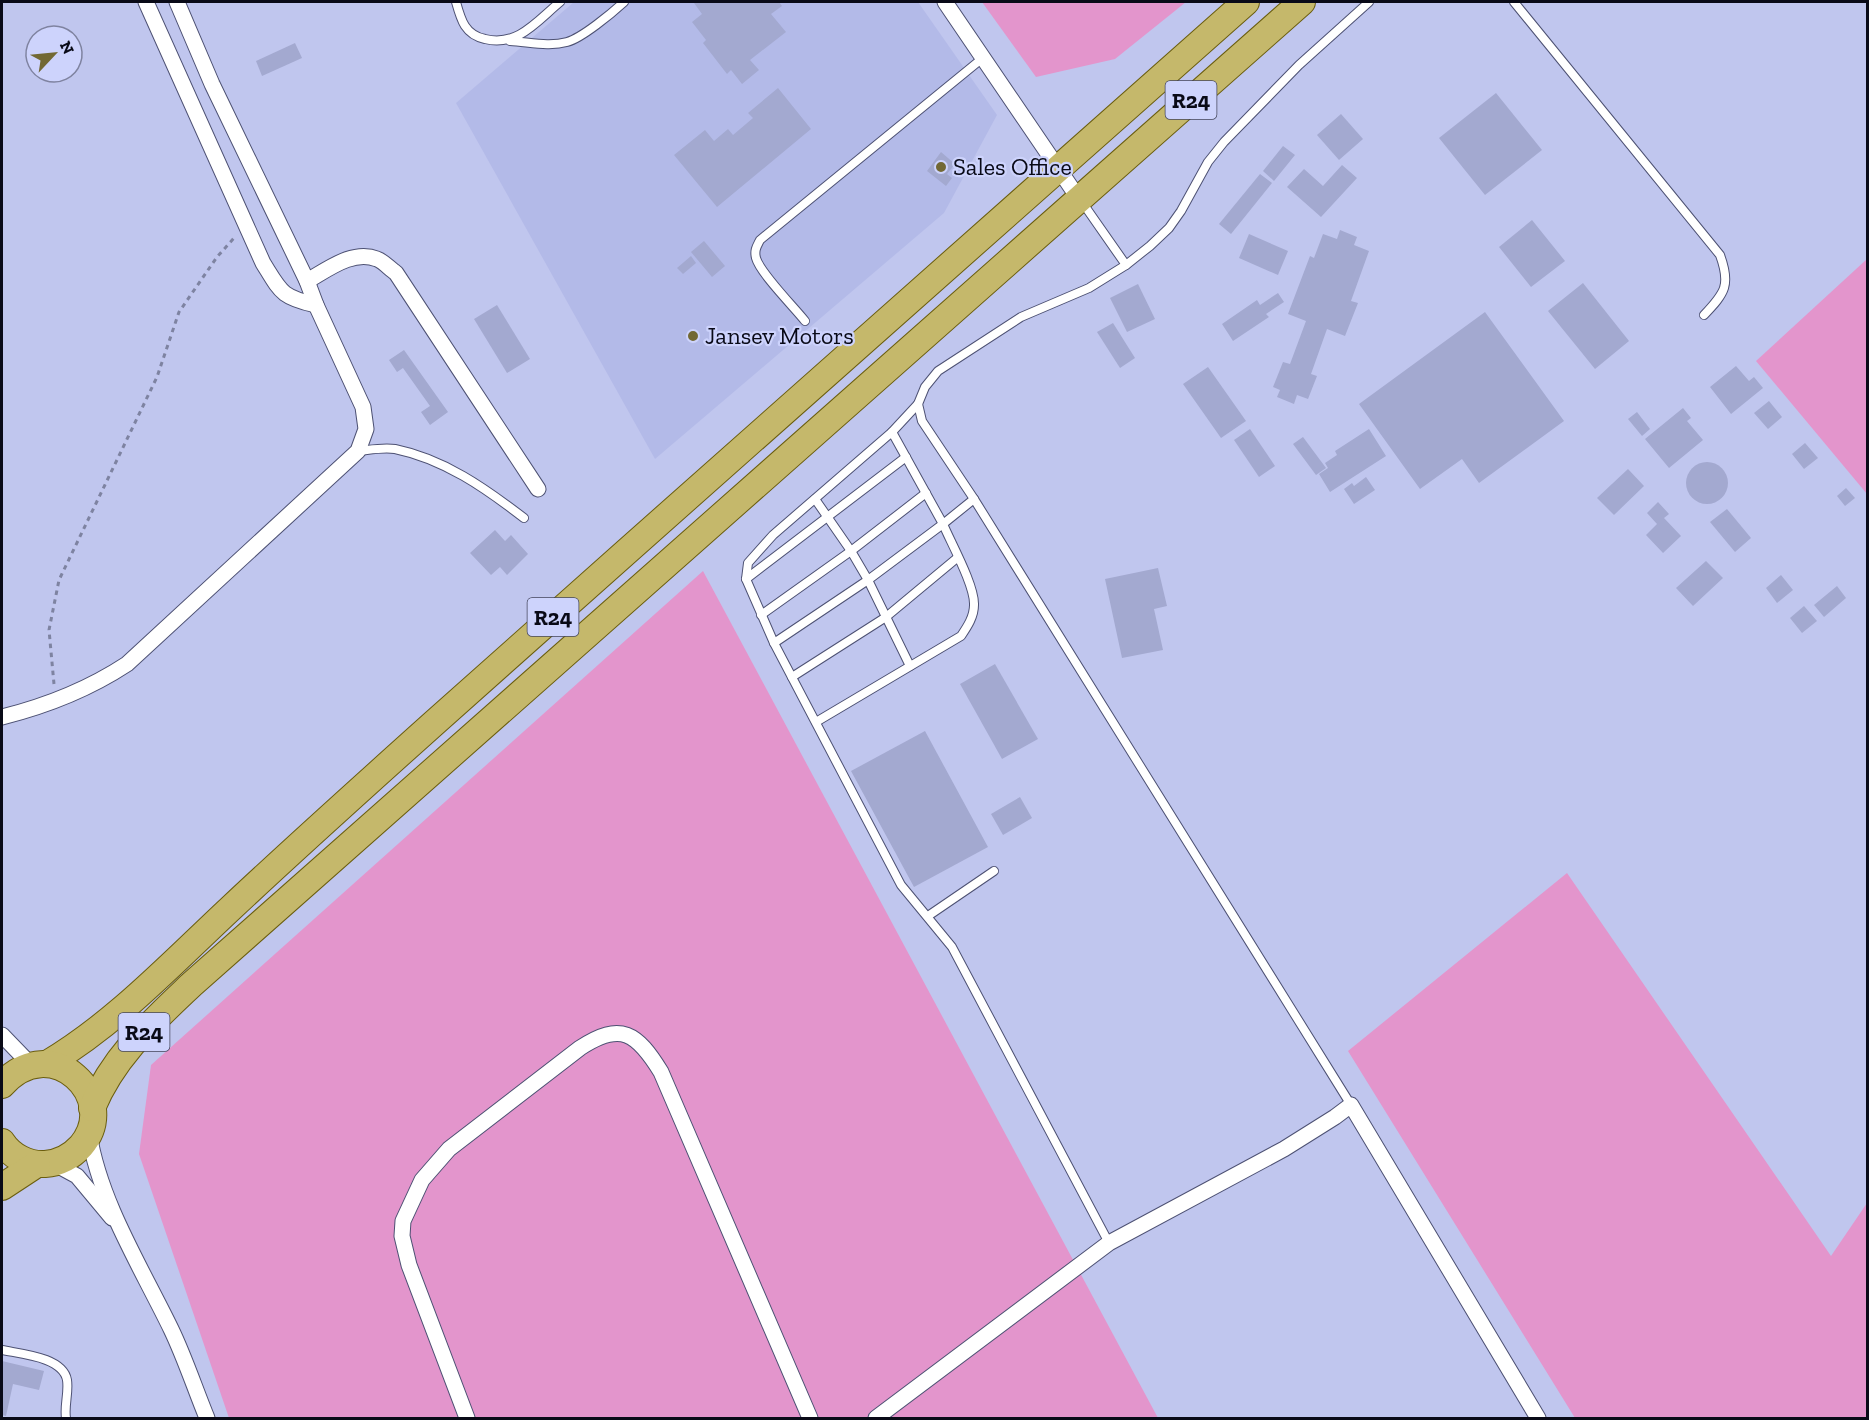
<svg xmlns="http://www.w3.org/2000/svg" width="1869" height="1420" viewBox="0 0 1869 1420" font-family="'Zilla Slab',serif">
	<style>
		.built { fill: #b3bae8 }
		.green { fill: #e395cc }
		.building { fill: #a3a9d0 }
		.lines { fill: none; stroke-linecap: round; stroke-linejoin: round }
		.service-casing { stroke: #4d5173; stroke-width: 10 }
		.minor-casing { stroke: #4d5173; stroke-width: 17 }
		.primary-casing { stroke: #6a5d0e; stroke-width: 28 }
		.path { stroke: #7e83a1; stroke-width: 3; stroke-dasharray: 4.5 4.5; stroke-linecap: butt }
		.service { stroke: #fff; stroke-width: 8 }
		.minor { stroke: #fff; stroke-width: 15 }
		.primary { stroke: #c5b86b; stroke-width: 26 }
		.poi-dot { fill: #726834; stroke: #cdd3fc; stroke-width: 2 }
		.labels { text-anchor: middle; stroke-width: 4.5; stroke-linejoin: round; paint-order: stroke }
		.shield { fill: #cdd3fc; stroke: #44465c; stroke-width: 1.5 }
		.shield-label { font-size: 22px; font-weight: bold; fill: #090a17 }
		.poi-label { font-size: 24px; fill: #090a17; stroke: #cdd3fc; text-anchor: start }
	</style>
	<rect width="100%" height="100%" fill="#c0c6ee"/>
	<!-- built -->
	<path class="built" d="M574 2H918L997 115 944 213 655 459 456 103Z"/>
	<!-- green -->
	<g class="green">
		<path d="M982 2H1186L1115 59 1036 77Z"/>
		<path d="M1867 259V494L1756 361Z"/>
		<path d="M703 571 1158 1418H229L139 1154 151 1065Z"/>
		<path d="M1567 873 1831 1256 1867 1203V1418H1575L1348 1051Z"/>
	</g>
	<!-- building -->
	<g class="building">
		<path d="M696 2H779L782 6 771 14 786 32 750 60 759 70 742 84 731 70 727 74 703 43 706 40 692 22 702 14 694 3Z"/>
		<path d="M295 43 302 58 262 76 256 61Z"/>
		<path d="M778 88 811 129 717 207 674 155 705 130 714 141 728 129 733 135 753 118 748 113Z"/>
		<path d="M1496 93 1542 150 1485 195 1439 138Z"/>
		<path d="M1341 114 1363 139 1339 160 1317 135Z"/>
		<path d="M1283 146 1295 155 1274 181 1263 171Z"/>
		<path d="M941 152 955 164 947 174 952 178 946 186 927 171Z"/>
		<path d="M1342 165 1357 178 1321 217 1287 187 1304 169 1323 186Z"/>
		<path d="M1260 174 1272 183 1231 234 1219 224Z"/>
		<path d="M1532 220 1565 261 1531 287 1499 247Z"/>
		<path d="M1340 230 1357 237 1354 245 1369 251 1351 301 1358 303 1345 336 1327 329 1311 374 1317 376 1308 399 1297 395 1294 404 1277 397 1280 390 1273 387 1283 362 1290 364 1306 321 1288 314 1310 256 1314 258 1323 234 1337 239Z"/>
		<path d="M1249 234 1288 251 1278 275 1239 258Z"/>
		<path d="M704 241 725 266 712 277 691 252Z"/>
		<path d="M691 256 696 263 683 274 677 268Z"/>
		<path d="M1583 283 1629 341 1595 369 1548 311Z"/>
		<path d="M1138 284 1155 319 1127 332 1110 298Z"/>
		<path d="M1278 293 1284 302 1266 314 1269 317 1233 341 1222 324 1257 300 1260 305Z"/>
		<path d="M497 305 530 359 507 373 474 319Z"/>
		<path d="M1485 312 1564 421 1479 483 1462 459 1420 489 1359 404Z"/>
		<path d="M1113 323 1135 358 1120 368 1097 332Z"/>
		<path d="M404 350 448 412 430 425 421 412 430 406 403 368 397 372 389 360Z"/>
		<path d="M1736 366 1749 381 1754 377 1763 388 1731 414 1710 387Z"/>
		<path d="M1208 367 1246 421 1221 438 1183 384Z"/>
		<path d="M1769 401 1782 417 1768 429 1754 413Z"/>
		<path d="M1683 408 1691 418 1687 421 1703 440 1669 468 1645 439Z"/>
		<path d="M1637 412 1650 429 1642 436 1628 419Z"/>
		<path d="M1250 429 1275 466 1259 477 1234 440Z"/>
		<path d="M1369 429 1386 456 1330 492 1319 474 1328 468 1325 463 1337 455 1335 451Z"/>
		<path d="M1303 437 1326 468 1316 475 1293 444Z"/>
		<path d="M1805 443 1818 458 1804 469 1792 454Z"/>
		<circle cx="1707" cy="483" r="21"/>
		<path d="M1628 469 1644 486 1614 515 1597 498Z"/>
		<path d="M1366 477 1375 490 1354 504 1344 489 1352 483 1354 486Z"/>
		<path d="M1846 488 1855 498 1845 506 1837 496Z"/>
		<path d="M1658 502 1669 514 1664 518 1681 536 1663 553 1646 535 1657 524 1647 513Z"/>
		<path d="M1727 509 1751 538 1735 552 1710 522Z"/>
		<path d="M495 530 505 541 511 535 528 554 507 575 500 567 491 575 470 553Z"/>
		<path d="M1706 561 1723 578 1693 606 1676 588Z"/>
		<path d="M1158 568 1167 606 1154 609 1163 650 1122 658 1105 579Z"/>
		<path d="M1781 575 1793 590 1777 603 1766 588Z"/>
		<path d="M1837 586 1846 598 1824 617 1814 605Z"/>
		<path d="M1804 606 1817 621 1802 633 1790 618Z"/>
		<path d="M995 664 1038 739 1002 759 960 684Z"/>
		<path d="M925 731 988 847 914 887 851 771Z"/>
		<path d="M1020 797 1032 818 1003 835 991 814Z"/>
		<path d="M2 1361 44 1371 39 1390 13 1384 6 1416 2 1415Z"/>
	</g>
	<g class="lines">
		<!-- service casing -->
		<g class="service-casing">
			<g id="service">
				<path d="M456 2C461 20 465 35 485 39 518 47 537 21 560 2"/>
				<path d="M1514 2 1720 255C1731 285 1725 293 1704 315"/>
				<path d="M510 41C529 42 549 47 567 42 582 38 612 13 624 2"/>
				<path d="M1082 202 1126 265"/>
				<path d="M805 321C794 307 760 273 756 258 754 250 757 246 760 240L984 57"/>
				<path d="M892 432 773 535 748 563 746 579 774 643 901 885 952 947 1109 1243"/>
				<path d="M358 451C369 450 383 447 395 449 444 459 485 488 524 518"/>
				<path d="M815 499 851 551 868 580 910 666"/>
				<path d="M746 579 906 457"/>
				<path d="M761 615 851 551 926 493"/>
				<path d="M774 643 868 580 943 524 892 432 918 404"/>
				<path d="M792 677 886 617 957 558"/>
				<path d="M816 722 961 636C967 627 974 617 974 605 975 586 951 543 943 524L974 499"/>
				<path d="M928 916 994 871"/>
				<path d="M1351 1105 974 499 922 421 918 404 925 387 938 371 1021 317 1089 288 1126 265 1150 246 1169 228 1181 211 1208 162 1224 142 1299 65 1369 2"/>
				<path d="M2 1350C21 1354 63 1357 67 1380 69 1392 64 1406 66 1418"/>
			</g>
		</g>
		<!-- minor casing -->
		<g class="minor-casing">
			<g id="minor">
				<path d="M146 2 263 263C281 292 281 297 316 305"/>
				<path d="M945 2 1079 199"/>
				<path d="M307 281C327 270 353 249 377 259 383 261 390 269 396 273L538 489"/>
				<path d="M2 717C46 706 89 689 127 664L358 451 366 429 363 407 316 305 307 281 212 84 177 2"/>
				<path d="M2 1035 31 1065"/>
				<path d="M89 1134C100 1202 141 1267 171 1329 185 1358 195 1389 207 1418"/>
				<path d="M53 1163 77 1176 112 1218"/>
				<path d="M467 1418 409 1265 402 1236 403 1221 422 1180 449 1149 580 1048C621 1021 637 1033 661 1072L810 1418"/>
				<path d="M876 1418 1109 1243 1284 1149 1335 1117 1351 1105 1538 1418"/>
			</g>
		</g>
		<!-- primary casing -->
		<g class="primary-casing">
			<g id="primary">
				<path d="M47 1064C116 1023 172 963 231 908 297 846 365 785 433 724 703 482 977 244 1246 2"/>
				<path d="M2 1085C51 1029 122 1098 81 1146 71 1157 59 1163 45 1164 28 1165 11 1156 2 1142"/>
				<path d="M92 1108C113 1057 152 1022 191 985L1302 2"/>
				<path d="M2 1187 37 1164"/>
			</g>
		</g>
		<!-- path -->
		<path class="path" d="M54 684 49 630 59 580 157 377 179 312 217 257 234 238"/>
		<!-- service -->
		<use href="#service" class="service"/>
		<!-- minor -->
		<use href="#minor" class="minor"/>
		<!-- primary -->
		<use href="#primary" class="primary"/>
	</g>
	<!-- markers -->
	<g class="poi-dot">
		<circle cx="941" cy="167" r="6"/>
		<circle cx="693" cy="336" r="6"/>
	</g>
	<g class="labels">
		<!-- shield labels -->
		<g class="shield">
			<rect x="1165.5" y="81" width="51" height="38" rx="4.5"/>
			<rect x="527.5" y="598" width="51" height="38" rx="4.5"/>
			<rect x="118.5" y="1013" width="51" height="38" rx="4.5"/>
		</g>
		<g class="shield-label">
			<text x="1191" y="108">R24</text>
			<text x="553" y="625">R24</text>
			<text x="144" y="1040">R24</text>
		</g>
		<!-- poi labels -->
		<g class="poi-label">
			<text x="953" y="175">Sales Office</text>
			<text x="705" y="344">Jansev Motors</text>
		</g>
	</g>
	<!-- border -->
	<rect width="1869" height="1420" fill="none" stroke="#090a17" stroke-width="6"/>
	<!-- north arrow -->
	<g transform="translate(54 54) rotate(64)"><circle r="28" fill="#cdd3fc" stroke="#7f83a0" stroke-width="1.5"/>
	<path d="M0-4.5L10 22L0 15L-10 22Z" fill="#726834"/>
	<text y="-9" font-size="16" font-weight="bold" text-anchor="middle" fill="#090a17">N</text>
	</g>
</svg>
